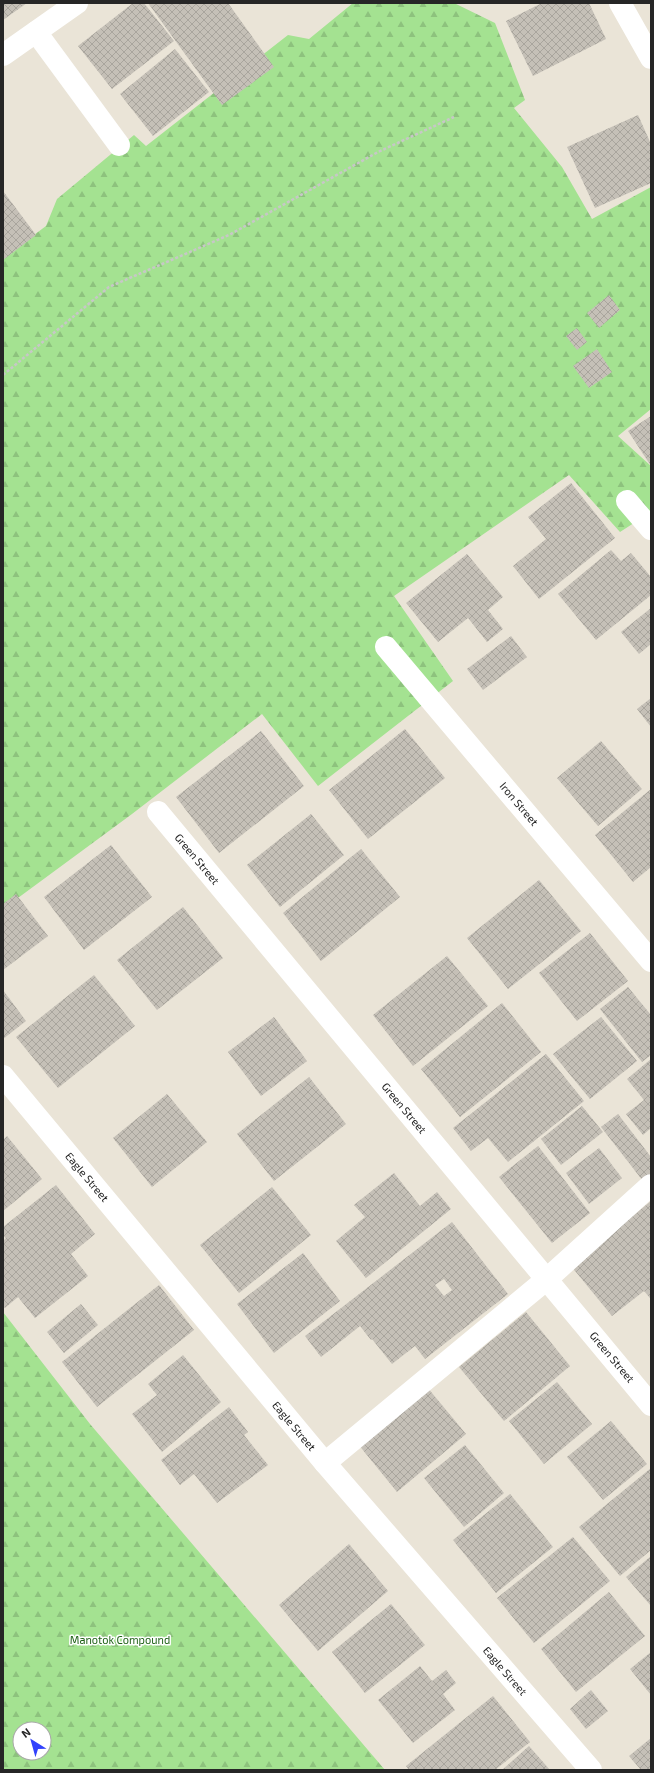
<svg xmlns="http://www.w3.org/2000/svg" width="654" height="1773" viewBox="0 0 654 1773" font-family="'Exo 2',sans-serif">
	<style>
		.forest { fill: url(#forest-firs); fill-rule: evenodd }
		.building { fill: url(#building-cross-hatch); fill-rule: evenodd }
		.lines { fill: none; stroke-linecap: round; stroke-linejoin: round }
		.path { stroke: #c7c7c7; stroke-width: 2.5; stroke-dasharray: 3 2; stroke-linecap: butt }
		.street { stroke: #fff; stroke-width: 22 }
		.labels { text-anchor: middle; stroke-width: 3; stroke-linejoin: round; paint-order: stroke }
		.street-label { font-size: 11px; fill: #262626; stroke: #fff }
		.park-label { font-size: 11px; fill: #1f6217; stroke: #fff }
	</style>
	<defs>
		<pattern id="forest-firs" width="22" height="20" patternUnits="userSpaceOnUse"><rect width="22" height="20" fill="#a4e291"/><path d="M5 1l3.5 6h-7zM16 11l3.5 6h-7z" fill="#8dc27d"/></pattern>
		<pattern id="building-cross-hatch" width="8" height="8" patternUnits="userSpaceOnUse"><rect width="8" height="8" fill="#c5c0b7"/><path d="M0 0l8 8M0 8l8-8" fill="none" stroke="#a9a59d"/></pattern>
	</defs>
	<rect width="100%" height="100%" fill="#eae4d7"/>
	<!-- forest -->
	<g class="forest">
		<path d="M353 3H454L495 23 525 100 514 108 562 167 592 219 651 187V409L618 436 651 466V512L620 532 569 475 394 596 453 681 318 786 262 714 132 814 3 909V258L46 226 57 199 134 135 146 146 288 35 309 39Z"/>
		<path d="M3 1312 90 1424 385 1770H3ZM20 1729H44V1753H20Z"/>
	</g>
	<!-- building -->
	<g class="building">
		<path d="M3 3H27L3 20Z"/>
		<path d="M133 3H144L174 41 112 89 78 46Z"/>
		<path d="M148 3H228L274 67 222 105Z"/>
		<path d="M542 3H589L606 39 533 76 506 21Z"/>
		<path d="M175 49 209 92 153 136 120 94Z"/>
		<path d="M638 115 651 144V183L595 208 567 147Z"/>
		<path d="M3 191 36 235 3 260Z"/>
		<path d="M609 295 620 310 599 328 587 313Z"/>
		<path d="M577 328 587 342 577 350 566 336Z"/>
		<path d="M597 349 612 372 589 388 573 366Z"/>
		<path d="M651 416V466L628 431Z"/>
		<path d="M571 483 615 538 539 599 513 566 546 539 528 517Z"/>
		<path d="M611 550 621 561 631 553 651 577V595L596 640 558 594Z"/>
		<path d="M467 554 503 597 488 610 503 629 487 642 468 618 438 642 406 603Z"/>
		<path d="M651 608V644L639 654 621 632Z"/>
		<path d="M511 636 527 657 483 690 467 669Z"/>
		<path d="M651 698V727L637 709Z"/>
		<path d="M405 729 445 778 368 839 329 790Z"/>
		<path d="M261 731 304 786 219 853 176 797Z"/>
		<path d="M601 741 642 789 598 826 557 778Z"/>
		<path d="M651 789V867L633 882 595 835Z"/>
		<path d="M311 814 344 855 280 907 247 865Z"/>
		<path d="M111 845 152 897 84 950 44 897Z"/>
		<path d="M361 849 400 897 321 961 283 913Z"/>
		<path d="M539 880 581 931 508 989 467 938Z"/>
		<path d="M16 894 48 936 3 970V904Z"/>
		<path d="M183 907 223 958 157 1010 117 960Z"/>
		<path d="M590 933 628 981 577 1021 539 973Z"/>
		<path d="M447 956 488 1006 413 1066 373 1015Z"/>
		<path d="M94 975 135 1026 58 1088 16 1037Z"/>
		<path d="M628 987 651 1015V1055L642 1062 600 1009Z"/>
		<path d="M3 990 26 1021 3 1039Z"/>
		<path d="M502 1003 541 1052 460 1117 421 1069Z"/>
		<path d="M274 1017 307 1061 261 1096 228 1052Z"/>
		<path d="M601 1017 637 1061 590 1099 553 1054Z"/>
		<path d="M546 1054 584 1101 508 1162 488 1138 471 1151 453 1128Z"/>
		<path d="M651 1059V1128L643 1135 626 1114 644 1100 627 1079Z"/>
		<path d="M309 1077 346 1124 274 1181 237 1134Z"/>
		<path d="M167 1094 207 1142 152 1187 113 1138Z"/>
		<path d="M582 1106 603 1132 561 1165 541 1139Z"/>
		<path d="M618 1114 651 1157V1175L643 1181 601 1127Z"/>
		<path d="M7 1136 42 1179 3 1211V1140Z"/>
		<path d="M538 1146 590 1213 552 1243 499 1177Z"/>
		<path d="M599 1148 622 1178 589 1204 566 1173Z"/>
		<path d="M394 1173 420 1206 437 1192 451 1209 366 1278 336 1241 365 1217 354 1205Z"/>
		<path d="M56 1185 95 1234 71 1254 88 1276 35 1318 18 1297 5 1308 3 1306V1241L6 1238 3 1235V1227Z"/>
		<path d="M272 1187 311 1235 239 1293 200 1245Z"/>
		<path d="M651 1201V1299L644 1291 612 1316 571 1266Z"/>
		<path d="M452 1222 508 1294 425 1359 415 1346 392 1364 372 1339 371 1340 360 1326 321 1357 305 1336ZM444 1279 452 1290 444 1296 435 1285Z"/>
		<path d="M303 1253 340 1301 274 1353 237 1304Z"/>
		<path d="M159 1285 194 1330 97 1407 62 1362Z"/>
		<path d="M81 1304 98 1325 64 1353 47 1332Z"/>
		<path d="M526 1312 570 1366 504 1421 459 1367Z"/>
		<path d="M183 1355 221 1402 162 1452 132 1414 157 1395 148 1384Z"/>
		<path d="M557 1382 592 1424 544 1464 509 1421Z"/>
		<path d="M427 1387 466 1434 397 1492 358 1444Z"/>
		<path d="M229 1407 248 1432 244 1435 268 1465 217 1503 194 1474 180 1485 161 1460Z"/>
		<path d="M611 1421 647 1464 603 1500 567 1457Z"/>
		<path d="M465 1445 504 1493 464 1527 424 1478Z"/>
		<path d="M651 1468V1550L620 1576 579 1527Z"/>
		<path d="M510 1494 553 1547 496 1593 453 1540Z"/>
		<path d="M573 1537 610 1581 534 1643 497 1598Z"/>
		<path d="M349 1544 388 1591 318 1651 279 1605Z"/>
		<path d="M651 1556V1606L626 1577Z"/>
		<path d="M609 1592 645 1636 576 1692 541 1649Z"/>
		<path d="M391 1604 425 1645 365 1693 332 1652Z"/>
		<path d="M651 1652V1695L630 1669Z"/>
		<path d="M420 1666 432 1681 446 1670 456 1683 443 1694 455 1710 413 1743 378 1700Z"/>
		<path d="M591 1690 608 1711 586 1729 570 1709Z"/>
		<path d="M493 1696 530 1742 495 1770H409L406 1766Z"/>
		<path d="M651 1738V1770H641L629 1756Z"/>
		<path d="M529 1746 550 1770H502Z"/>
	</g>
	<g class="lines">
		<!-- path -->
		<path class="path" d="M3 375 109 287 229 235 378 152 454 117"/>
		<!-- street -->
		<g class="street">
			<path d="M620 3 651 58"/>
			<path d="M36 32 119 145"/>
			<path d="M3 55 77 3"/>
			<path d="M627 501 651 529"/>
			<path d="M386 647 651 961"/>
			<path d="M158 812 651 1405"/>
			<path d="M3 1076 325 1463 591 1770"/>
			<path d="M325 1463 547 1279 651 1185"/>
		</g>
	</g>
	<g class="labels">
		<!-- street labels -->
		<g class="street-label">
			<text transform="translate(519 804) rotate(50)" y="4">Iron Street</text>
			<text transform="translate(197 859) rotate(50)" y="4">Green Street</text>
			<text transform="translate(404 1108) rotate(50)" y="4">Green Street</text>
			<text transform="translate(87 1177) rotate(50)" y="4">Eagle Street</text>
			<text transform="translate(612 1357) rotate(50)" y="4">Green Street</text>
			<text transform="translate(294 1426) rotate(50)" y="4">Eagle Street</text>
			<text transform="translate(505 1671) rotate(49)" y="4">Eagle Street</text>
		</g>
		<!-- park labels -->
		<g class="park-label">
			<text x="120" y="1644">Manotok Compound</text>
		</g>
	</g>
	<!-- border -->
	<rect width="654" height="1773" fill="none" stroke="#262626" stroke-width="8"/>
	<!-- north arrow -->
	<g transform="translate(32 1741) rotate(323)"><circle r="19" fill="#ffffff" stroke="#a8a8a8"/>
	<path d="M0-3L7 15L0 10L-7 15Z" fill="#3242fc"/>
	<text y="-6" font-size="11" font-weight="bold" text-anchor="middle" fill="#262626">N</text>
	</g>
</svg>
